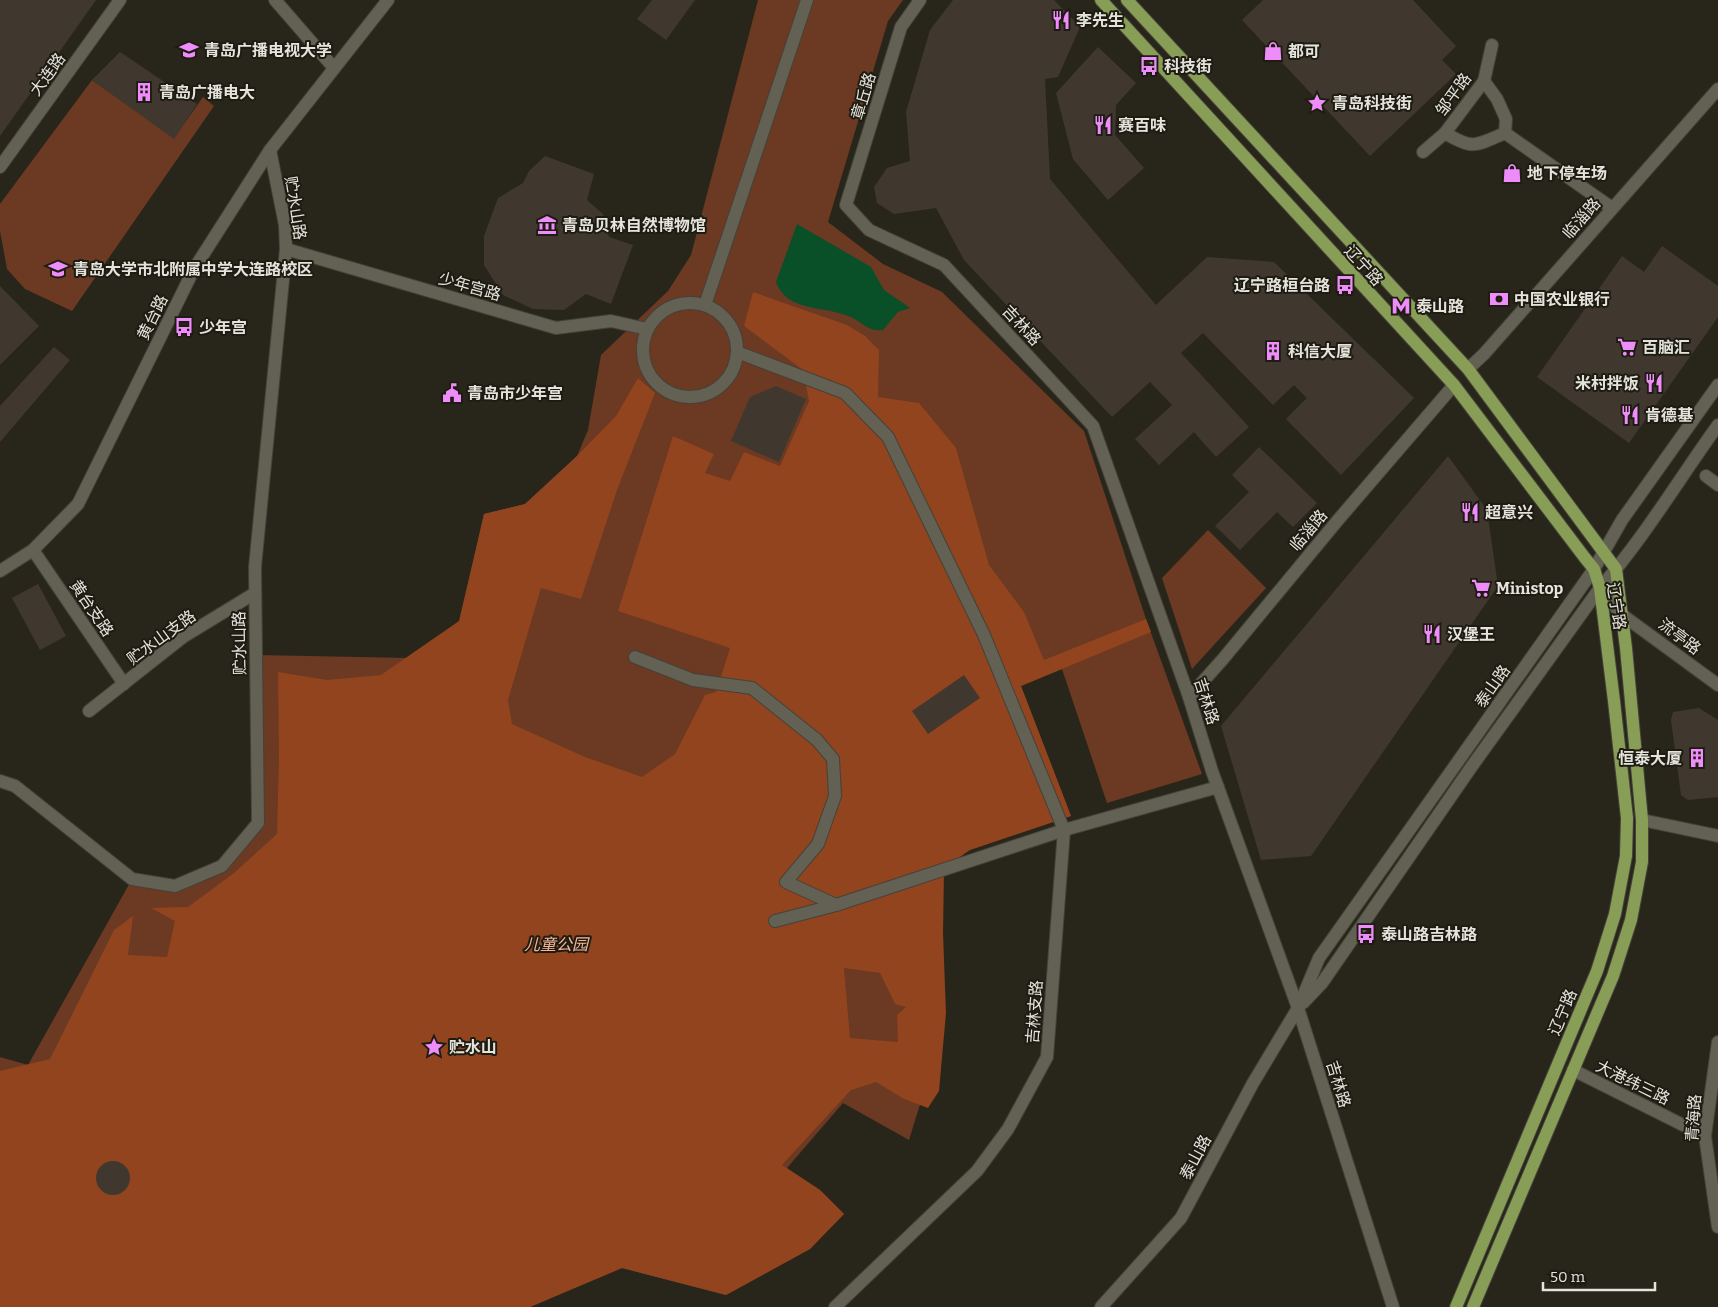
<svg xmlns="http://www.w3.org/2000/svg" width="1718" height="1307" viewBox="0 0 1718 1307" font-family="Bitter,'Noto Sans SC',serif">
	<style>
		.green { fill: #6c3922 }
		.forest { fill: #91441e; fill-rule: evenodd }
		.water { fill: #094f28 }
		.building { fill: #40382f }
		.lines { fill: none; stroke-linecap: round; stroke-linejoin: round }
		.pedestrian-casing { stroke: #444239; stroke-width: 14 }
		.minor-casing { stroke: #444239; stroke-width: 14 }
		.tertiary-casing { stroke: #444239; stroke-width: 14 }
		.secondary-casing { stroke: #444239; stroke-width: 14 }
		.primary-casing { stroke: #444239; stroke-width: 14 }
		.pedestrian { stroke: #636154; stroke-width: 12 }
		.minor { stroke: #636154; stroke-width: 12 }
		.tertiary { stroke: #636154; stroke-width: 12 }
		.secondary { stroke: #636154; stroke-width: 12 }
		.primary { stroke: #889e57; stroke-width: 12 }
		.labels { text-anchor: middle; stroke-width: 4; stroke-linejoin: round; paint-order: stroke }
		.poi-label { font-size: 16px; font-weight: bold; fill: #e4e3dc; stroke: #1e1c12; text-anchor: start }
		.street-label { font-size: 16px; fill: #e4e3dc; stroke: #1e1c12 }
		.park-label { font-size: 16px; font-style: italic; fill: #f8b699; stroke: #1e1c12 }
	</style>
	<rect width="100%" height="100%" fill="#28261b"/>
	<!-- green -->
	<g class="green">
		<path d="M758 0H903L888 21 828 222 883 264 942 292 1084 431 1146 619 1202 774 1107 803 1062 669 1021 686 1071 816 934 862 937 1049 909 1140 843 1103 787 1168 820 1190 844 1214 810 1249 726 1295 622 1268 530 1307H0V1057L28 1065 132 879 175 886 222 866 258 824 256 655 410 658 460 621 484 514 525 504 577 456 588 430 601 355 668 291 691 255Z"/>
		<path d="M92 80 174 138 203 97 214 106 72 311 25 289 7 269 0 231V204Z"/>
		<path d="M1208 530 1266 588 1192 669 1162 578Z"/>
	</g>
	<!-- forest -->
	<path class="forest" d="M753 292 847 325 865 336 879 350 878 397 919 403 956 448 989 565 1024 612 1044 660 1146 619 1151 632 1021 686 1071 816 970 850 944 868 943 933 946 1013 939 1091 928 1108 904 1099 876 1082 851 1090 782 1165 820 1190 844 1214 810 1249 726 1295 622 1268 530 1307H0V1071L50 1059 114 930 133 916 128 955 167 957 175 921 151 908 188 907 234 873 277 834 279 757 278 672 327 680 381 675 459 621 484 514 525 504 577 456 616 416 638 378 655 393 617 490 581 599 541 588 508 700 512 724 585 757 642 777 675 754 705 695 716 692 730 648 618 611 673 436 714 454 705 473 730 481 744 452 780 466 809 401 803 370 744 326ZM844 968 880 973 895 1004 906 1007 897 1015 898 1042 850 1038Z"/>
	<!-- water -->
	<path class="water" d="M797 224 871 267 884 290 910 308 898 312 883 330C869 332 863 323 851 317 833 309 811 310 794 302 785 298 779 290 776 282Z"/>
	<!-- building -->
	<g class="building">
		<path d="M0 0H96L0 136Z"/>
		<path d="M652 0H695L666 40 637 19Z"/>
		<path d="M953 0H1054L1080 27 1058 77 1045 79 1050 179 1156 305 1207 257 1274 262 1414 398 1341 475 1286 419 1307 398 1294 385 1273 405 1203 333 1181 353 1249 427 1216 457 1194 432 1159 465 1135 439 1172 405 1150 382 1112 417 964 260 936 208 894 214 877 203 874 187 887 168 910 161 906 112 930 30Z"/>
		<path d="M1263 0H1413L1456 46 1442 60 1456 74 1370 156 1242 20Z"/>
		<path d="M1098 47 1136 83 1116 105 1115 135 1144 168 1108 200 1073 159 1056 93Z"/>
		<path d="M120 52 197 104 174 139 92 80Z"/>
		<path d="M545 156 594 174 587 200 603 214 609 237 633 245 611 304 586 294 564 310 533 309 503 295 484 265V236L498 198 523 183 529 171Z"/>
		<path d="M1662 246 1718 286V317L1629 443 1537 377 1622 256 1644 272Z"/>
		<path d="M0 286 39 326 0 365Z"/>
		<path d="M54 347 70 360 0 442V406Z"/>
		<path d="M776 386 806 399 779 462 731 441 750 397Z"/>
		<path d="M1259 447 1317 503 1293 527 1277 512 1240 550 1215 526 1249 492 1232 475Z"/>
		<path d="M1448 456 1487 510 1498 586 1311 856 1261 860 1221 726Z"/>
		<path d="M38 584 66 636 40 650 12 598Z"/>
		<path d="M964 675 980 698 928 734 912 711Z"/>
		<path d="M1699 708 1718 720V797L1688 800 1681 795 1671 720 1673 712Z"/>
		<circle cx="113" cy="1178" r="17"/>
	</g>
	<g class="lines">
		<!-- pedestrian casing -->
		<g class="pedestrian-casing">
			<g id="pedestrian">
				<circle cx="690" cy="350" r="47"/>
				<path d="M705 305 807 0"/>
				<path d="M737 352 845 393 888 437 984 635 1064 830"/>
				<path d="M1706 476 1718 485"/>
			</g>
		</g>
		<!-- minor casing -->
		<g class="minor-casing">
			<g id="minor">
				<path d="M275 0 334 68"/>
				<path d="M1445 133C1473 150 1475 146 1505 133L1506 119 1497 99 1484 81"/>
				<path d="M1505 133 1612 208"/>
				<path d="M1423 152 1445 133 1484 81 1492 45"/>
				<path d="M286 249 556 328 611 321 647 329"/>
				<path d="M1468 369 1484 354 1718 89"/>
				<path d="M33 550 124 684"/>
				<path d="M635 657 693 680 752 688 817 740 833 759 835 796 818 844 786 882 836 905"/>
				<path d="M1189 697 1223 659 1338 520 1454 385"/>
				<path d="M89 711 183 637 255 593"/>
				<path d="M0 781 15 786 132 879 175 886 222 866 258 823 255 567 286 249 285 225 270 150"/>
				<path d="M1642 820 1718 836"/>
				<path d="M775 921 836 905 1064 830"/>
				<path d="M1303 1003 1322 983 1472 766 1600 588"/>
				<path d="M1718 1042 1705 1136 1718 1227"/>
				<path d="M1573 1070 1705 1136"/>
				<path d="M835 1307 977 1171 1008 1129 1047 1057 1064 830 1218 787"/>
				<path d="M1101 1307 1181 1218 1253 1083 1298 1008 1319 958 1594 569"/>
			</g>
		</g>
		<!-- tertiary casing -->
		<g class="tertiary-casing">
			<g id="tertiary">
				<path d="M920 0 901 27 846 205 869 230 944 265 1093 426 1189 697 1212 771 1298 1008"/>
				<path d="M0 167 120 0"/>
				<path d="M1718 425C1679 479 1644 538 1600 588L1621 614 1718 685"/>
				<path d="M1594 569 1622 520 1718 385"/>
				<path d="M0 571 33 550 78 504 194 269 270 150 388 0"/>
			</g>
		</g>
		<!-- secondary casing -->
		<g class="secondary-casing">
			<path id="secondary" d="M1298 1008 1393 1307"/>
		</g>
		<!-- primary casing -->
		<g class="primary-casing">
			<g id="primary">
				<path d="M1101 0 1454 385 1585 558 1594 569 1600 588 1614 701 1627 818 1626 856 1615 914 1597 971 1456 1307"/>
				<path d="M1127 0 1468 369 1616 569 1626 648 1642 820V862L1631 920 1613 976 1473 1307"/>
			</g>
		</g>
		<!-- pedestrian -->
		<use href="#pedestrian" class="pedestrian"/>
		<!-- minor -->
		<use href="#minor" class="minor"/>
		<!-- tertiary -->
		<use href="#tertiary" class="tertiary"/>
		<!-- secondary -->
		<use href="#secondary" class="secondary"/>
		<!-- primary -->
		<use href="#primary" class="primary"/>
	</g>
	<!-- icons -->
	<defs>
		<g id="restaurant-bare" transform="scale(1.5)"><path d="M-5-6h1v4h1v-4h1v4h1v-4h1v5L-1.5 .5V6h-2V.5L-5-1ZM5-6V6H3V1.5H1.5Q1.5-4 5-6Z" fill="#ee8cf9" stroke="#1e1c12" stroke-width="2.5" paint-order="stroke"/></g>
		<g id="school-bare" transform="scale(1.5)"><path d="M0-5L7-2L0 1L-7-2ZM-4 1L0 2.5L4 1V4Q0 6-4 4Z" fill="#ee8cf9" stroke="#1e1c12" stroke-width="2.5" paint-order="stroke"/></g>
		<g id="shop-bare" transform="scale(1.5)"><path d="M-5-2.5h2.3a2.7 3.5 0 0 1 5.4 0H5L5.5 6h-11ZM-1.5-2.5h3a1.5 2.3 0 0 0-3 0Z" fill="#ee8cf9" stroke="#1e1c12" stroke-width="2.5" paint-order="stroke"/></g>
		<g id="bus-bare" transform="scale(1.5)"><path d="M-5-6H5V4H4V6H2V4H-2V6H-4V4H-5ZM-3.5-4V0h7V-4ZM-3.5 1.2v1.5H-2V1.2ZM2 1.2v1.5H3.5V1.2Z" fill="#ee8cf9" stroke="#1e1c12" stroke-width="2.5" paint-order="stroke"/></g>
		<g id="building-bare" transform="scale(1.5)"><path d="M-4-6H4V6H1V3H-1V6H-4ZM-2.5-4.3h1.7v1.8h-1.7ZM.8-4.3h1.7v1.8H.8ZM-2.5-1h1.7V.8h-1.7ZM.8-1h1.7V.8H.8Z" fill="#ee8cf9" stroke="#1e1c12" stroke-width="2.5" paint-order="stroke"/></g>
		<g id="sight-bare" transform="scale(1.5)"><path d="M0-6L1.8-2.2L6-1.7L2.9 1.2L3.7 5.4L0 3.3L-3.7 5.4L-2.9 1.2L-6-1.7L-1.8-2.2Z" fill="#ee8cf9" stroke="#1e1c12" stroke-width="2.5" paint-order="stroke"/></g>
		<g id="museum-bare" transform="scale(1.5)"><path d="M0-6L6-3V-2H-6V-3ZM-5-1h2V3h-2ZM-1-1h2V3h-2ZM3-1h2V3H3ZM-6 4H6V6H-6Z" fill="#ee8cf9" stroke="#1e1c12" stroke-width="2.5" paint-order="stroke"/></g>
		<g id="bank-bare" transform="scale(1.5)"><path d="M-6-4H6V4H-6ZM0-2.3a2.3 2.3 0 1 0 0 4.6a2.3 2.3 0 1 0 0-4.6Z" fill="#ee8cf9" stroke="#1e1c12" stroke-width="2.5" paint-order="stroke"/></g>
		<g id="metro-bare" transform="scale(1.5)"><path d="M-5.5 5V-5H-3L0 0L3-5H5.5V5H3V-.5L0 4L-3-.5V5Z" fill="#ee8cf9" stroke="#1e1c12" stroke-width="2.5" paint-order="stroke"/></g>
		<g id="supermarket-bare" transform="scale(1.5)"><path d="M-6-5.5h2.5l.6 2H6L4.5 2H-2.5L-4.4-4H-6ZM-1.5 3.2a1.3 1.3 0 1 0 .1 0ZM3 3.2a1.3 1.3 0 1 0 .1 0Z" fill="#ee8cf9" stroke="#1e1c12" stroke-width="2.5" paint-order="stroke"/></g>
		<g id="civic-bare" transform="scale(1.5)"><path d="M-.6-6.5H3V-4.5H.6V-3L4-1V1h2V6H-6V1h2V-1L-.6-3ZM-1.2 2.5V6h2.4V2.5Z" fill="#ee8cf9" stroke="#1e1c12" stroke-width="2.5" paint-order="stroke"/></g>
	</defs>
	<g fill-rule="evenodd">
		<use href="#restaurant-bare" x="1061" y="20"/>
		<use href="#school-bare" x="189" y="50"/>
		<use href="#shop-bare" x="1273" y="51"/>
		<use href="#bus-bare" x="1149" y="66"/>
		<use href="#building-bare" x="144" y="92"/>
		<use href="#sight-bare" x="1317" y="103"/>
		<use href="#restaurant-bare" x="1103" y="125"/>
		<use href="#shop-bare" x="1512" y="173"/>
		<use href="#museum-bare" x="547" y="225"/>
		<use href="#school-bare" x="58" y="269"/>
		<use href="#bus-bare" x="1345" y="285"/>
		<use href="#bank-bare" x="1499" y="299"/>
		<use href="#metro-bare" x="1401" y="306"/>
		<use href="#bus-bare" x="184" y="327"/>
		<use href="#supermarket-bare" x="1627" y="347"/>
		<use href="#building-bare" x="1273" y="351"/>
		<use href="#restaurant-bare" x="1654" y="383"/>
		<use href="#civic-bare" x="452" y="393"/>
		<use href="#restaurant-bare" x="1630" y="415"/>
		<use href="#restaurant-bare" x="1470" y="512"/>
		<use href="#supermarket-bare" x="1481" y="588"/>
		<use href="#restaurant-bare" x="1432" y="634"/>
		<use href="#building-bare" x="1697" y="758"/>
		<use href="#bus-bare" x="1366" y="934"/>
		<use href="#sight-bare" x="434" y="1047"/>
	</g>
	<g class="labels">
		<!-- poi labels -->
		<g class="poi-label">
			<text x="1076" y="26">李先生</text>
			<text x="204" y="56">青岛广播电视大学</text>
			<text x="1288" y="57">都可</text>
			<text x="1164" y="72">科技街</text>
			<text x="159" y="98">青岛广播电大</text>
			<text x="1332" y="109">青岛科技街</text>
			<text x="1118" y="131">赛百味</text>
			<text x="1527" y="179">地下停车场</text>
			<text x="562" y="231">青岛贝林自然博物馆</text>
			<text x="73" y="275">青岛大学市北附属中学大连路校区</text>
			<text x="1330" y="291" text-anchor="end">辽宁路桓台路</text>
			<text x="1514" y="305">中国农业银行</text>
			<text x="1416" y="312">泰山路</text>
			<text x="199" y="333">少年宫</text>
			<text x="1642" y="353">百脑汇</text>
			<text x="1288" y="357">科信大厦</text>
			<text x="1639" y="389" text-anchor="end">米村拌饭</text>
			<text x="467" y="399">青岛市少年宫</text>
			<text x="1645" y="421">肯德基</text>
			<text x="1485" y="518">超意兴</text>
			<text x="1496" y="594">Ministop</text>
			<text x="1447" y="640">汉堡王</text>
			<text x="1682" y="764" text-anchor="end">恒泰大厦</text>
			<text x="1381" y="940">泰山路吉林路</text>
			<text x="449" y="1053">贮水山</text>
		</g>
		<!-- street labels -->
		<g class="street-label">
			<text transform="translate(47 74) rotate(-54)" y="6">大连路</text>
			<text transform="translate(1453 94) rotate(-54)" y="6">邹平路</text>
			<text transform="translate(863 96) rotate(-73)" y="6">章丘路</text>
			<text transform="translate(296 208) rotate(81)" y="6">贮水山路</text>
			<text transform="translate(1581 218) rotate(-49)" y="6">临淄路</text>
			<text transform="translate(1364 265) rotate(48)" y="6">辽宁路</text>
			<text transform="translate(470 286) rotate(16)" y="6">少年宫路</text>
			<text transform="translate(152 317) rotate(-64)" y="6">黄台路</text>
			<text transform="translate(1022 325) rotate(47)" y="6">吉林路</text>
			<text transform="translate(1308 530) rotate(-50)" y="6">临淄路</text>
			<text transform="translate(1617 606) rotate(81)" y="6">辽宁路</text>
			<text transform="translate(92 608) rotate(56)" y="6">黄台支路</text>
			<text transform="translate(1680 636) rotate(37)" y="6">流亭路</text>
			<text transform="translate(161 637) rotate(-36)" y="6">贮水山支路</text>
			<text transform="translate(239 643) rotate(-91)" y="6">贮水山路</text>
			<text transform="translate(1492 686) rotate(-55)" y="6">泰山路</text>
			<text transform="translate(1207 701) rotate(72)" y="6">吉林路</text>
			<text transform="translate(1034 1012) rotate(-86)" y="6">吉林支路</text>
			<text transform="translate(1562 1012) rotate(-67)" y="6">辽宁路</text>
			<text transform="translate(1633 1082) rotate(26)" y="6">大港纬三路</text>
			<text transform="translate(1339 1084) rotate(73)" y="6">吉林路</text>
			<text transform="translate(1693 1118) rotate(-86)" y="6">青海路</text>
			<text transform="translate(1195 1157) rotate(-62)" y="6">泰山路</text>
		</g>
		<!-- park labels -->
		<g class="park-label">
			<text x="556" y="950">儿童公园</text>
		</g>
	</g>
	<!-- scale -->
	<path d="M1543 1282v8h112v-8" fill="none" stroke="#e4e3dc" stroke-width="2.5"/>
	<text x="1550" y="1282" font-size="15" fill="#e4e3dc" stroke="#1e1c12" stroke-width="4" paint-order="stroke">50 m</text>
</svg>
